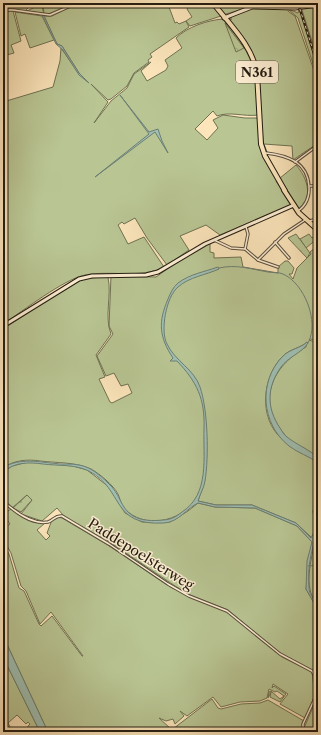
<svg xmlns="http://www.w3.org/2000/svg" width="321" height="735" viewBox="0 0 321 735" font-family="'Libre Caslon Text',serif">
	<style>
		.green { fill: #b9c694; stroke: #6e7152 }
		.forest { fill: url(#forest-crowns); stroke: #6e7152 }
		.cemetery { fill: url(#cemetery-stones); stroke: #6e7152 }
		.water { fill: #9fbfb2; stroke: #6d7e72 }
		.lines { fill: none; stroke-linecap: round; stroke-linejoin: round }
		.stream { stroke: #6d7e72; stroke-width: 1 }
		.street-casing { stroke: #594e3c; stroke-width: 3.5 }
		.secondary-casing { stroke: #231c11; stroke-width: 5 }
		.primary-casing { stroke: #231c11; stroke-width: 6 }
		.street { stroke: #fdeed3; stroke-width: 1.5 }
		.secondary { stroke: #fdeed3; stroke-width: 3 }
		.primary { stroke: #fce5bb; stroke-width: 4 }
		.rail-casing { stroke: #231c11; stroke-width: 2.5 }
		.rail { stroke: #fdeed3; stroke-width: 1; stroke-dasharray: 3; stroke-linecap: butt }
		.labels { text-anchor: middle; stroke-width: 3; stroke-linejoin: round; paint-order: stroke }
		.shield { fill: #fdeed3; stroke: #645b4b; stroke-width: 1 }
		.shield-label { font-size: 13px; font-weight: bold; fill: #231c11 }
		.street-label { font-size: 14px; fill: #231c11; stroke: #fdeed3 }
	</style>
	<defs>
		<pattern id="forest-crowns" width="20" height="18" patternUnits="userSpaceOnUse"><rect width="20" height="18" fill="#b9c694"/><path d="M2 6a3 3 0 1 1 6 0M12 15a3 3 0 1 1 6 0" fill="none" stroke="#9faa7f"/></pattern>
		<pattern id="cemetery-stones" width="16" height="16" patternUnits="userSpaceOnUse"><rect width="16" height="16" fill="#b9c694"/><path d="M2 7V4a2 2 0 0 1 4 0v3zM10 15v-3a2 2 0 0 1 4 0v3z" fill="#9faa7f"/></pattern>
	</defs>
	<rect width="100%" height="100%" fill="#fce5bb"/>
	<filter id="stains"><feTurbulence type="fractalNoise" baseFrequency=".005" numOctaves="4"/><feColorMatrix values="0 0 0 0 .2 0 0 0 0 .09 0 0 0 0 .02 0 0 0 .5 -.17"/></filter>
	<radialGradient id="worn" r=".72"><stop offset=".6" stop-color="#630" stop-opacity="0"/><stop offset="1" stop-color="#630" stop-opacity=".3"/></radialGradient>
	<!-- green -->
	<g class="green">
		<path d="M3 3H41L44 14 43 3H74L48 14 27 11 35 7 32 4 25 11 3 9Z"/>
		<path d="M79 3H164L166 7H169L175 23 177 22 179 24 186 21 189 27 150 54 152 57 148 60 149 62 134 73 127 86 111 99 108 100 91 84 108 102 94 123 111 101 127 88 134 74 151 62 141 71 147 81 166 70 168 66 165 60 182 48 176 38C187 27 208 20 223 19L246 46 255 67 258 115C244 117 230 111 217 116L213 111 195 129 207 140 218 128 213 120 223 115 245 118H258L259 139 278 180 276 181 291 205 220 235 206 225 180 236 189 250 167 265 147 238 135 218 124 224 122 222 118 225 128 244 144 237 164 267C140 279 112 270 85 275 64 279 23 311 3 324V137L5 134 3 131V102L53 87 60 61 61 48 79 74 89 83 79 73 62 46 57 44 44 16H52Z"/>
		<path d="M189 3H211L221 16 190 26 186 21 192 17 187 9 190 5Z"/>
		<path d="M214 3H268L267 5 252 6 223 15Z"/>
		<path d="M318 6V60L301 7Z"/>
		<path d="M252 8 287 9 289 12 295 16 318 82V143L293 160 292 146 264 144 267 152 264 151 256 64 227 20 230 18 231 20V17Z"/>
		<path d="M299 8 318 69V79L298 18 288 9 298 13Z"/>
		<path d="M3 11H13L21 41 11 45 14 53 3 56Z"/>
		<path d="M15 12 42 16 54 40 30 48 25 34 21 36Z"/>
		<path d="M267 155 280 178 296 165C307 177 314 197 299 209L266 156Z"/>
		<path d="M309 234 312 238 317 234 318 238 306 248 300 239Z"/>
		<path d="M210 243V252L214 253V258L241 257 243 267 278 273V267L285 261H288L294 268 292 274H289L293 279 297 268 311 254 310 252 317 246 318 255 316 257 318 259V340L310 339 309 340 318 343V458C309 449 293 445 285 435 256 402 271 367 306 347L307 342C301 348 290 349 283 356 262 377 258 418 282 439 293 448 307 454 318 463V509L313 511 316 530 312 538 296 523 252 505H216L198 501 204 482C203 486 201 492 199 496 185 519 150 530 128 512 121 507 121 501 118 494 113 485 100 474 91 469 76 462 57 463 40 461 29 459 11 460 3 469V329L76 282 88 278 108 277C112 296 104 316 111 334L96 355 105 377 99 379 110 402 112 403 132 393 128 384 121 386 114 373 106 376 97 356 113 334 109 326 111 276 156 277 184 257Z"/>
		<path d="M28 462 73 466 87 470 109 487 125 513 142 522H170L188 511 198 503 215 507 255 508 297 526 312 542 306 589 318 610V696L316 676 314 671 280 653 228 610 190 595 175 586 108 541 71 521 63 515 57 508 42 521 21 514 32 500 27 495 12 508 3 499V472L12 466Z"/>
		<path d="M11 509 34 521 45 523 37 530 46 540 50 536 47 533 52 520 58 517 62 518 111 547 172 588 227 612 282 657 312 672 315 697 305 718 280 704 288 694 273 684 272 688 274 686 286 694 280 702 270 697 271 692 268 698 269 692 271 691 280 699 284 696 277 691 275 692 269 689 267 698 260 701 240 702 221 707 213 697 187 716 180 711 184 716 175 724 173 719 166 721 159 718 171 729 166 732H48L3 636V543L9 554 19 588 24 591 39 624 41 626 52 616 82 656H83L51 612 40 624 26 591 21 586 11 553 3 539V529L10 524 3 514Z"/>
		<path d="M314 511H318V606C301 585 313 562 314 538 314 535 317 533 317 530 318 524 315 517 314 511Z"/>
		<path d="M3 657 40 732H23L30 724 28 722 26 724 17 715 8 723 13 732H3Z"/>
		<path d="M317 698 318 732H305L304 728Z"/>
		<path d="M212 699 218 708 221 709 241 704 260 703 268 700 304 721 302 732H169Z"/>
	</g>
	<!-- forest -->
	<path class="forest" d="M225 23 244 48 236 52Z"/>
	<!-- cemetery -->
	<g class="cemetery">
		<path d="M296 234 310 253 307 258 288 238Z"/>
		<path d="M27 495 32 500 21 512 13 508Z"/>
	</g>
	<!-- water -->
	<g class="water">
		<path d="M42 15 44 16 57 44 62 46 79 73 89 83 79 75 63 50 56 44Z"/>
		<path d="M120 95 149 132 158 129 162 141 168 153 155 132 95 177 149 134Z"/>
		<path d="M218 267 219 269C206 275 189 277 178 287 166 297 160 331 167 344 175 361 194 369 200 387 208 410 209 457 205 481 204 488 200 494 198 501L216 505H252L296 523 311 538 315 530 313 510 318 509 314 512C315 518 318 526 317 531 312 549 307 568 309 588 309 596 318 602 318 610L306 589 307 561 312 542 297 526 255 508 215 507 198 503C187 508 179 522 164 523 110 526 125 490 89 471 75 464 58 466 43 464 28 462 15 462 3 472L6 466C24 457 43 463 62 464 73 464 82 464 92 470 97 473 103 478 108 483 120 493 120 508 133 516 142 521 153 521 163 520 170 520 176 517 182 512 210 494 203 457 204 428 205 399 197 382 177 361H170L173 358C159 337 158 322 168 299 170 294 173 287 178 283 190 274 204 272 218 267Z"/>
		<path d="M307 342 308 343C302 353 288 357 281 367 267 387 266 407 280 428 282 431 284 435 287 437 297 445 309 449 318 458V463C309 456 298 453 289 446 261 424 258 381 283 356 290 349 301 348 307 342Z"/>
		<path d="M3 636 48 732H40L3 657Z"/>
	</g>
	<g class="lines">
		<!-- stream -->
		<g class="stream">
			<path d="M219 268C236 264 251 269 268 272 272 273 279 272 283 274 304 283 320 322 308 343"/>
			<path d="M317 534 318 542"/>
			<path d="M313 549H318"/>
			<path d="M308 566 318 565"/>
		</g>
		<!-- street casing -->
		<g class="street-casing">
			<g id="street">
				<path d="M3 10H13L50 15 77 3"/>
				<path d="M314 148 318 162"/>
				<path d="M266 153C275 154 288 157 296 162 312 173 314 200 298 211"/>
				<path d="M295 162 318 145"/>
				<path d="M310 186H318"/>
				<path d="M309 221 318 219"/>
				<path d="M214 240 231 248 245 249 258 260 284 234 305 220"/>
				<path d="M275 242 289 258"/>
				<path d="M245 249 248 234 246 227"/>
				<path d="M258 260 278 267"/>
				<path d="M3 501C14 511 31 525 48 522 54 520 55 515 62 516L109 544 168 584 189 596 227 611 280 654 312 671 315 676 316 696 303 724V732"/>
			</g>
		</g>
		<!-- secondary casing -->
		<g class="secondary-casing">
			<g id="secondary">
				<path d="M224 18 252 7 295 8 318 5"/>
				<path d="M3 326 79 279 92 276 146 275 158 272 205 244 294 205"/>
			</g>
		</g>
		<!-- primary casing -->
		<g class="primary-casing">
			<g id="primary">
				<path d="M213 3C230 25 252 45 257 73L261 144 265 156 285 191"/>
				<path d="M284 190 299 213 318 230"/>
			</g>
		</g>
		<!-- street -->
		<use href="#street" class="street"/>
		<!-- secondary -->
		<use href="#secondary" class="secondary"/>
		<!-- primary -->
		<use href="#primary" class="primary"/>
		<!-- rail casing -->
		<g class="rail-casing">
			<path id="rail" d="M298 3 318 66"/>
		</g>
		<!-- rail -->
		<use href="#rail" class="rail"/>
	</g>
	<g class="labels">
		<!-- shield labels -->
		<rect class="shield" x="236" y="61" width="42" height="22" rx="3"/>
		<g class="shield-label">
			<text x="257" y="77">N361</text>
		</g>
		<!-- street labels -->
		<g class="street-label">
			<text transform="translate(141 554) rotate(32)" y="5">Paddepoelsterweg</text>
		</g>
	</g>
	<!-- margin -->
	<rect width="321" height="735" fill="none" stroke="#fce5bb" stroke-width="16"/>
	<rect x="4" y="4" width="313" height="727" fill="none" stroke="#231c11" stroke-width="2"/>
	<rect x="8" y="8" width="305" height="719" fill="none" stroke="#231c11"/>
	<rect width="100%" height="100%" filter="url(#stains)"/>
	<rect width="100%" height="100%" fill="url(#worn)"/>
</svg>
